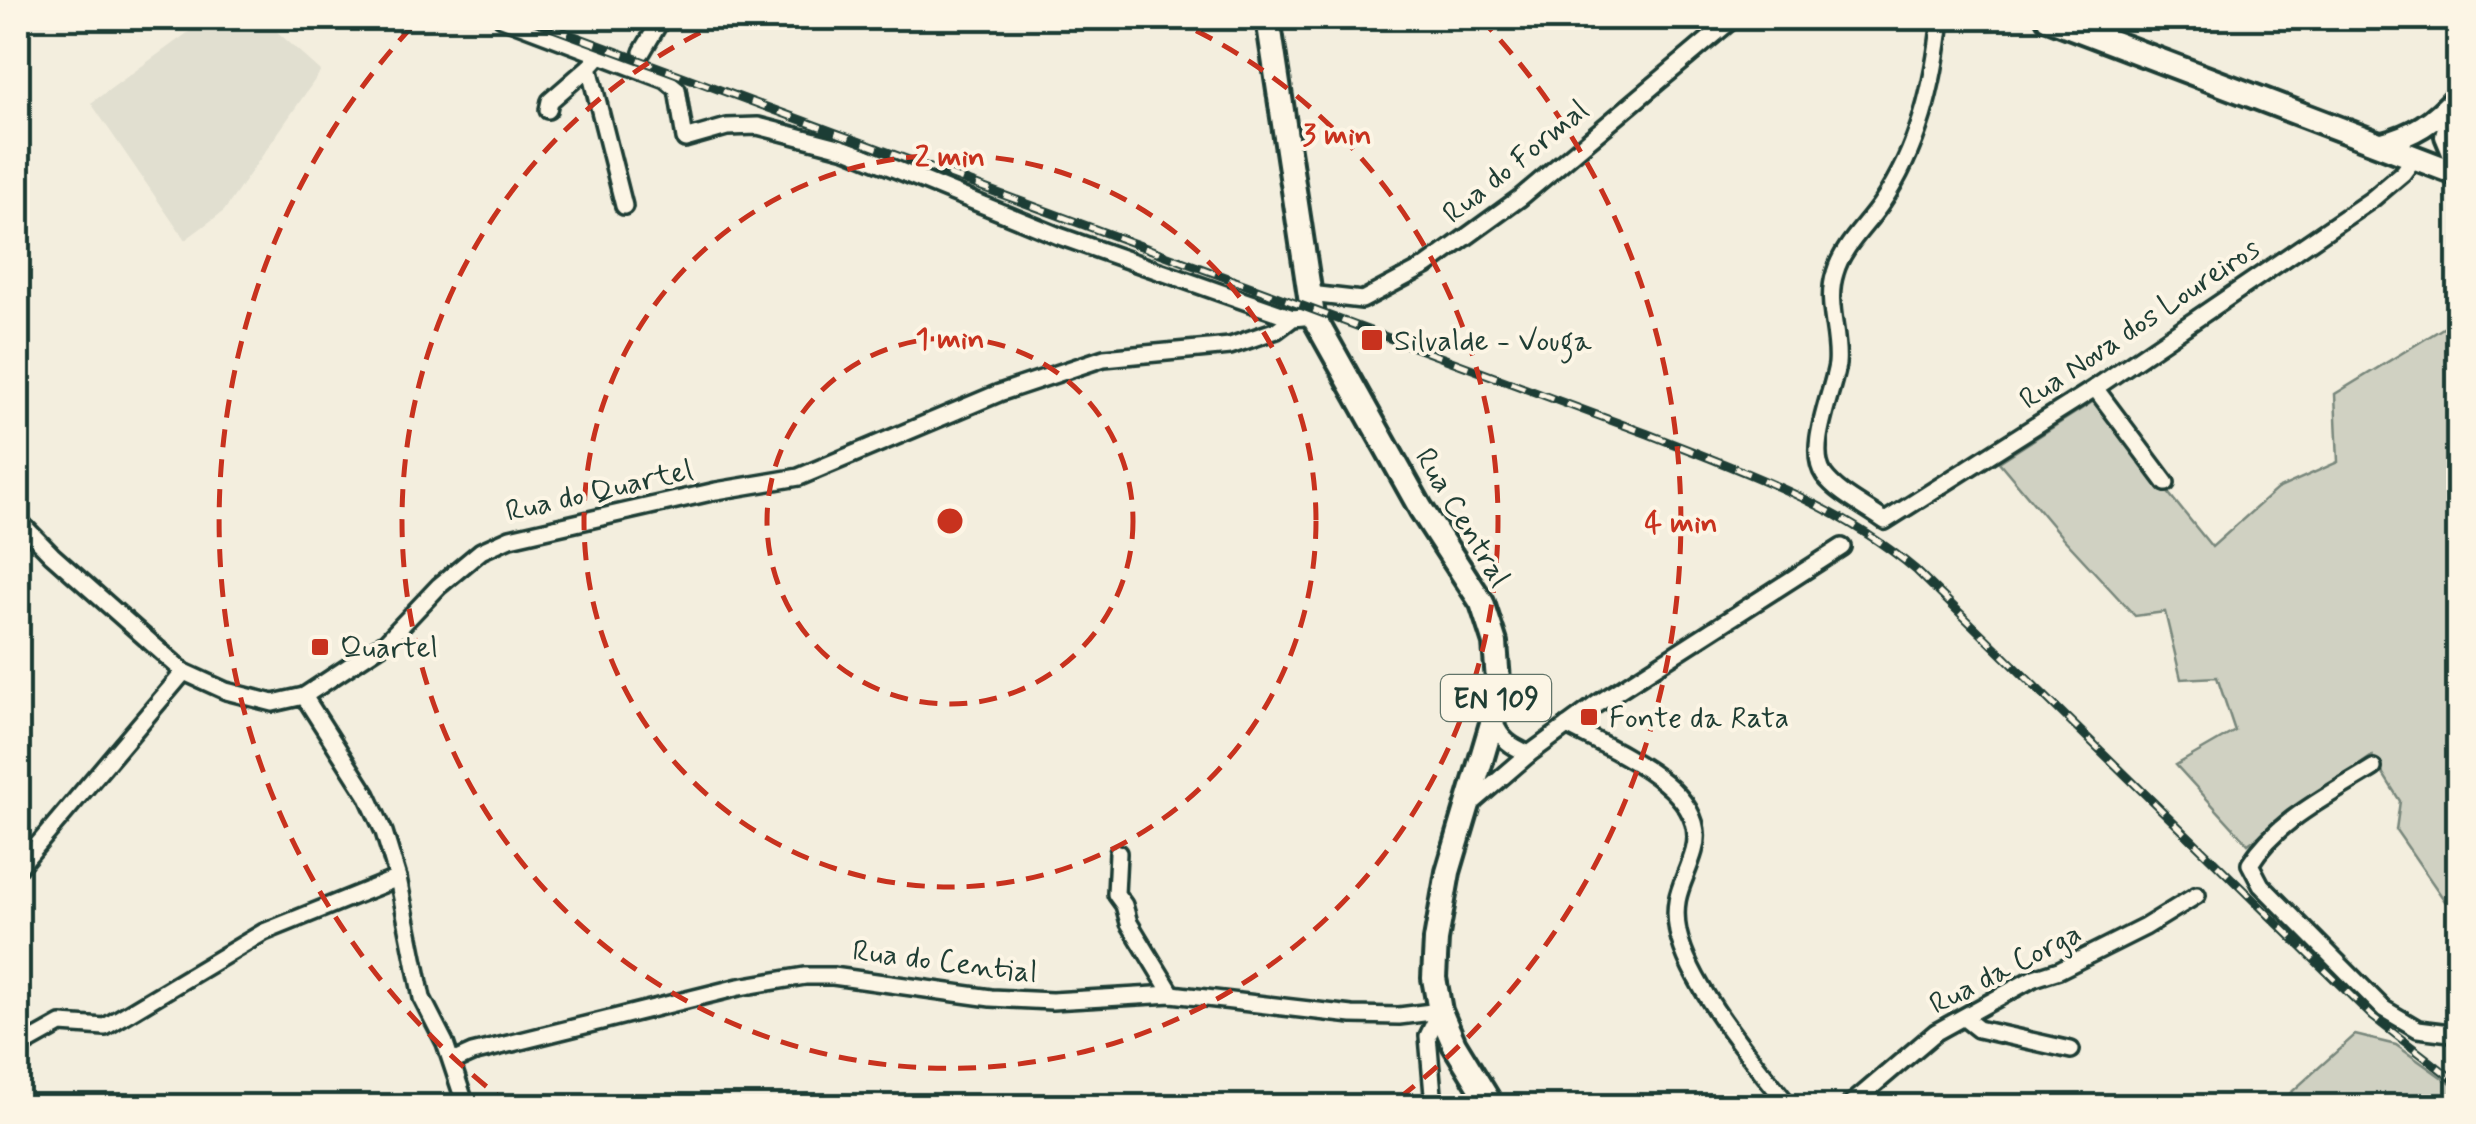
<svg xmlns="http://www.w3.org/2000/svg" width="2476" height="1124" viewBox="0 0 2476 1124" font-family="Mynerve,sans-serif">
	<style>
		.built { fill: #e1dfd0 }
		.green { fill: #d0d1c2; stroke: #78877b; stroke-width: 2.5 }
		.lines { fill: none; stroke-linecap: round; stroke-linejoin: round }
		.street-casing { stroke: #1f3d34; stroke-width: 22 }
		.secondary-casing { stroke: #1f3d34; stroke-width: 28 }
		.primary-casing { stroke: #1f3d34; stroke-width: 30 }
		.street { stroke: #fcf5e5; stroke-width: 15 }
		.secondary { stroke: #fcf5e5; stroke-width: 20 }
		.primary { stroke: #fcf5e5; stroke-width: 22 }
		.rail-casing { stroke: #1f3d34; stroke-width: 9 }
		.rail { stroke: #fcf5e5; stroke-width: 5; stroke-dasharray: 15; stroke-linecap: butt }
		.ring { fill: none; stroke: #c8321e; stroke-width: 5; stroke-dasharray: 18 12 }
		.poi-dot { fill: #c8321e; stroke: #fcf5e5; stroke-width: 4 }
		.labels { text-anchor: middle; stroke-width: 8; stroke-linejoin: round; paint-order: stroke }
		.shield { fill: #fcf5e5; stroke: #617469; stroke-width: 2.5 }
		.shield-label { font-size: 28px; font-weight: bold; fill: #1f3d34 }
		.street-label { font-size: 30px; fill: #1f3d34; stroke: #fcf5e5 }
		.poi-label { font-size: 30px; fill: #1f3d34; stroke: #fcf5e5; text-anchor: start }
		.centre { fill: #c8321e; stroke: #fcf5e5; stroke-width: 5 }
		.ring-label { font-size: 30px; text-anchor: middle; font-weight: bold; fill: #c8321e; stroke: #fcf5e5; stroke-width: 8; stroke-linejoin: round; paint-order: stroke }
	</style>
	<rect width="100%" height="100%" fill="#f3eede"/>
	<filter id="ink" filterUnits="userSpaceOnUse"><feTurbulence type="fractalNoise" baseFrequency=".01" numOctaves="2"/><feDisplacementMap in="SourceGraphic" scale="20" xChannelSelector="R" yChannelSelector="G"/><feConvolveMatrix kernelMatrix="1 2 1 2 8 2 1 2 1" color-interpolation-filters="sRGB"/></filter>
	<g filter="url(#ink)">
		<!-- built -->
		<path class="built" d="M208 18H256L273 28 321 71 224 211 185 240 91 103Z"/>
		<!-- green -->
		<g class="green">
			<path d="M2458 319V920L2396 830 2400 801 2372 756 2248 844 2176 765 2235 731 2217 677 2181 679 2165 612 2135 616 2062 537 1999 462 2094 401 2212 547 2277 489 2338 462 2335 394Z"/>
			<path d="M2355 1035 2396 1045 2458 1089V1106H2276Z"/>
		</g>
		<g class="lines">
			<!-- street casing -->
			<g class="street-casing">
				<g id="street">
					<path d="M502 18 666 80 677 89 685 139 727 127 758 126 846 149 1059 236 1293 318"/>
					<path d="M1941 18C1934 84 1919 148 1881 204 1866 226 1842 247 1835 273 1825 304 1840 334 1837 364 1833 393 1806 449 1824 475 1838 494 1866 507 1885 521L2095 388 2371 200 2403 173 2415 157"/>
					<path d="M642 52 662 18"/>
					<path d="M600 55 589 67 624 206"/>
					<path d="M548 110 550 101 589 67"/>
					<path d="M1310 294 1362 300 1426 266 1520 198 1734 18"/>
					<path d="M2095 388 2166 483"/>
					<path d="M18 520 52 555 184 672 226 691 273 703 304 696 386 642 439 586 481 551 510 538 716 491 799 477 999 393 1104 358 1230 346 1277 330 1293 318 1313 316"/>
					<path d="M304 696 367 795 384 832 398 878 422 998 445 1043 466 1106"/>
					<path d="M1494 721C1501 740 1511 746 1529 754L1597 704 1842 547"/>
					<path d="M1567 726C1610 749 1712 789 1694 851 1685 883 1671 895 1678 932 1690 988 1753 1060 1789 1106"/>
					<path d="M2373 768C2330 795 2277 820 2250 864L2261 885 2384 1009 2418 1029 2458 1034"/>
					<path d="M1472 803 1529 754"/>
					<path d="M1118 853 1116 894 1124 905 1129 923 1172 994"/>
					<path d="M18 868 184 672"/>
					<path d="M1964 1018 1978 1029 2071 1050"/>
					<path d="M18 1048 61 1024 105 1027 264 932 398 878"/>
					<path d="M452 1062 472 1053 739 987 805 976H833L991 998 1052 1001 1172 994 1352 1015 1399 1016 1440 1011"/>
					<path d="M1434 1106 1428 1036 1440 1011"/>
					<path d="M1849 1106 1936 1032 2034 978 2059 970 2145 927 2197 895"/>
				</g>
			</g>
			<!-- secondary casing -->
			<g class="secondary-casing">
				<g id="secondary">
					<path d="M2455 106 2446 136 2458 165"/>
					<path d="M2379 144C2414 135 2434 122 2458 95"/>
				</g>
			</g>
			<!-- primary casing -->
			<g class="primary-casing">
				<g id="primary">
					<path d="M1268 18 1313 316 1421 509 1482 603 1495 643 1498 681 1493 720 1448 872 1436 940 1434 978 1440 1011 1454 1044 1492 1106"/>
					<path d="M2048 18 2458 174"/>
				</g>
			</g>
			<!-- street -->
			<use href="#street" class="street"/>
			<!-- secondary -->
			<use href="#secondary" class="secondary"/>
			<!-- primary -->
			<use href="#primary" class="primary"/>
			<!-- rail casing -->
			<g class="rail-casing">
				<path id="rail" d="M526 18 1648 434C1742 471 1838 504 1916 570L2373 1017 2458 1083"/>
			</g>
			<!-- rail -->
			<use href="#rail" class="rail"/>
		</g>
	</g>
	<!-- distance rings -->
	<g class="ring">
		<circle cx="950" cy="521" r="183"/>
		<circle cx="950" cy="521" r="366"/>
		<path d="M1169 18A548 548 0 1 1 731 18"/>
		<path d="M510 1105A731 731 0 0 1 420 18M1480 18A731 731 0 0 1 1390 1105"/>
	</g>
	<!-- markers -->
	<g class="poi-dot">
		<rect x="1360" y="328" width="24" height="24" rx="5"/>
		<rect x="310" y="637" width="20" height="20" rx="5"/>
		<rect x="1579" y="707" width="20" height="20" rx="5"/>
	</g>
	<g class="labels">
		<!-- shield labels -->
		<rect class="shield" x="1441" y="675" width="110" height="46" rx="8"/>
		<g class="shield-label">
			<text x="1496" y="708">EN 109</text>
		</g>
		<!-- street labels -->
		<g class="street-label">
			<text transform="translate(1515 161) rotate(-39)" y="10">Rua do Formal</text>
			<text transform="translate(2139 323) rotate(-34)" y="10">Rua Nova dos Loureiros</text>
			<text transform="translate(599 490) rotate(-13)" y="10">Rua do Quartel</text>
			<text transform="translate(1463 517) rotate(59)" y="10">Rua Central</text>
			<text transform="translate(945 961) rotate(7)" y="10">Rua do Cential</text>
			<text transform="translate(2005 968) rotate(-27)" y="10">Rua da Corga</text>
		</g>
		<!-- poi labels -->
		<g class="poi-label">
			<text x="1394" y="350">Silvalde - Vouga</text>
			<text x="340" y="657">Quartel</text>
			<text x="1609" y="727">Fonte da Rata</text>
		</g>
	</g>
	<circle cx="950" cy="521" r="15" class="centre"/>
	<g class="ring-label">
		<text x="1337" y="144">3 min</text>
		<text x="950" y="166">2 min</text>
		<text x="950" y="348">1 min</text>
		<text x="1681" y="532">4 min</text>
	</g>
	<!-- margin -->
	<rect width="2476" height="1124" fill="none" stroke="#fcf5e5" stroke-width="60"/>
	<rect x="30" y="30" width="2416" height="1064" fill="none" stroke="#1f3d34" stroke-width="4" filter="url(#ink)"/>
</svg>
